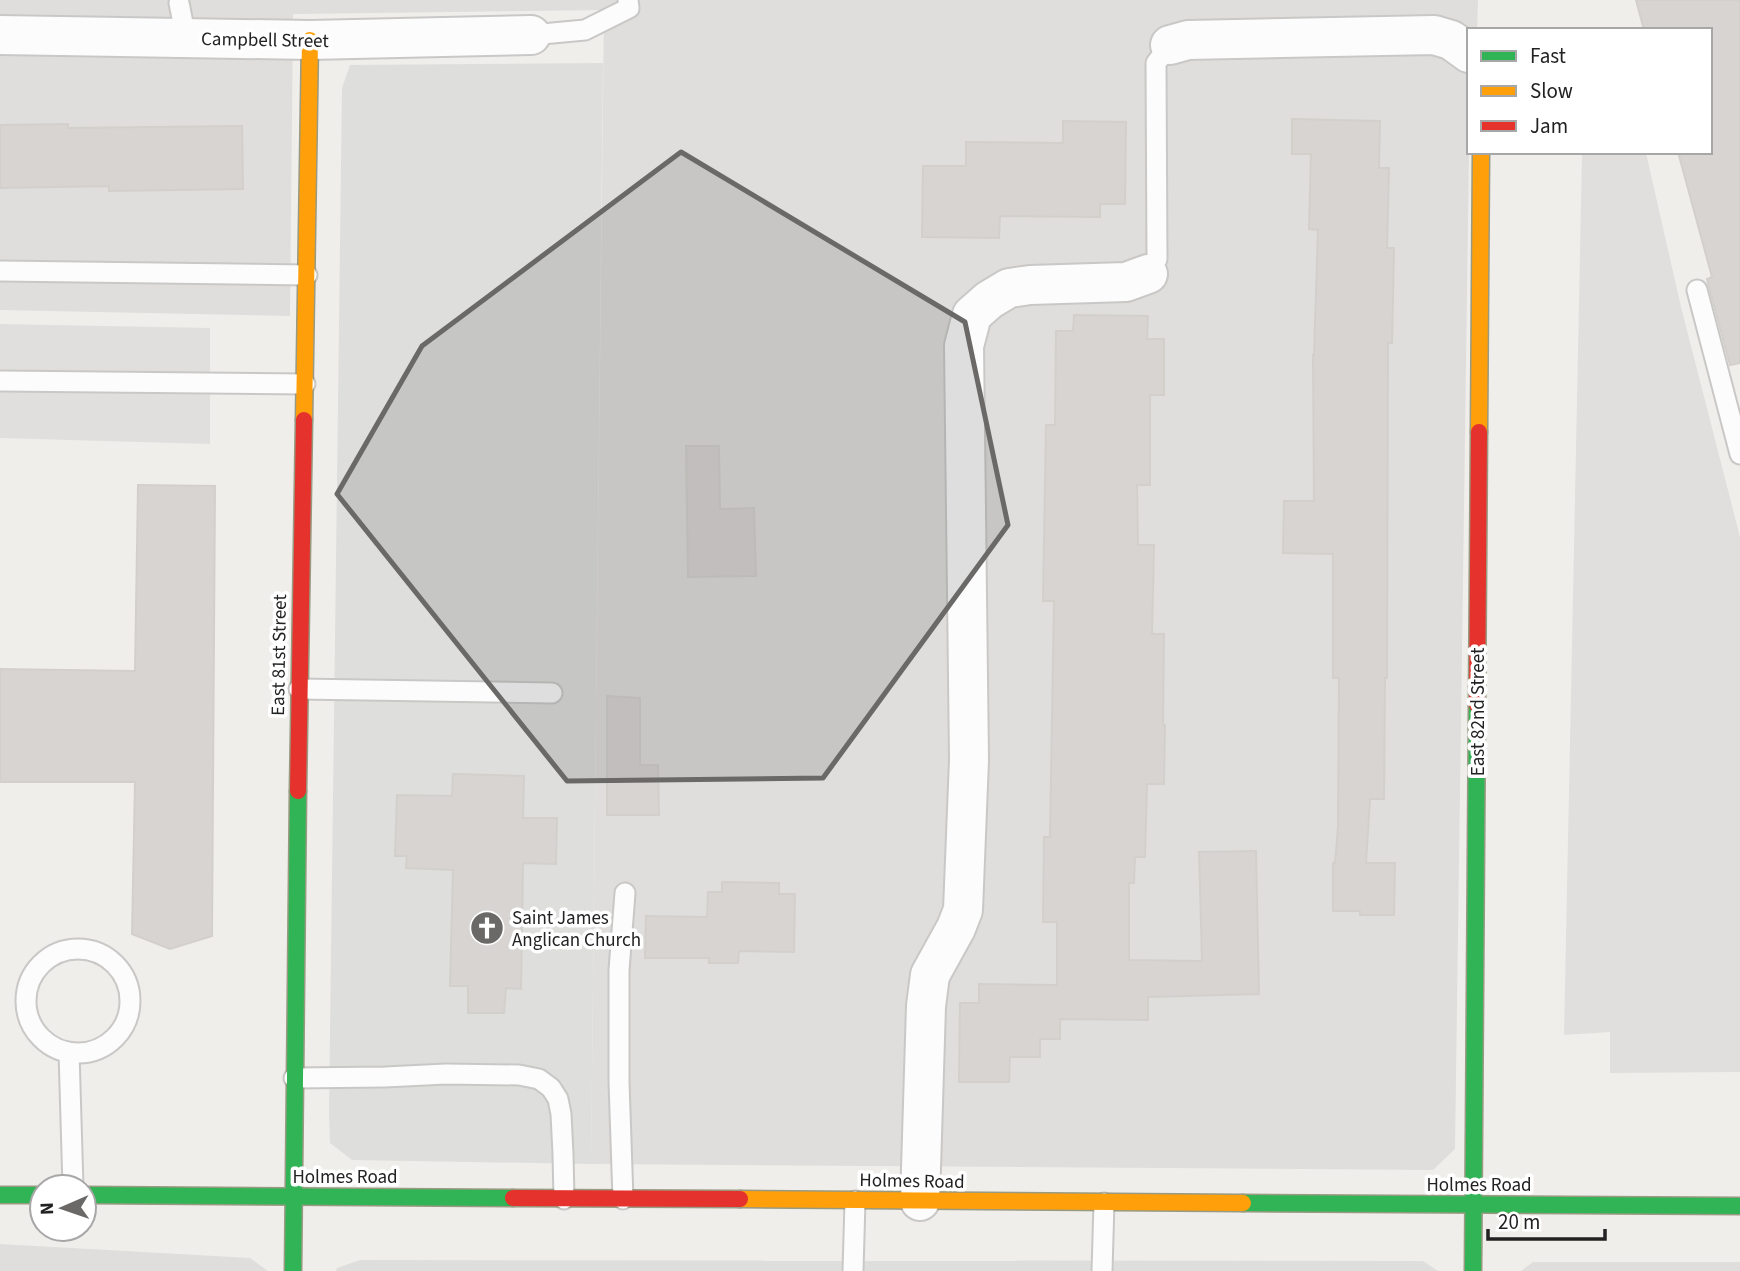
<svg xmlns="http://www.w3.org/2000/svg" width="1740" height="1271" viewBox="0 0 1740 1271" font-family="'Source Sans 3',sans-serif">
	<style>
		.residential { fill: #dfdedc }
		.religious { fill: #dededc }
		.parking { fill: #e0dfde }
		.building { fill: #d7d4d2; stroke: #d3d0cc; stroke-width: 2 }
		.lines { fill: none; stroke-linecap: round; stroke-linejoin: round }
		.lane-casing { stroke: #c9c8c7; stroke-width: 23 }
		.street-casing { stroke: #c9c8c7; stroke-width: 42 }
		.fast-casing { stroke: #999a82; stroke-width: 19 }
		.slow-casing { stroke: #999a82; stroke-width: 19 }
		.jam-casing { stroke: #999a82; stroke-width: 19 }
		.lane { stroke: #fdfcfc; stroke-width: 19 }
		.street { stroke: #fdfcfc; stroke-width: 38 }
		.fast { stroke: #30b455; stroke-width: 16 }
		.slow { stroke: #ff9f0a; stroke-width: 16 }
		.jam { stroke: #e5322d; stroke-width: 16 }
		.marked { fill: #6a6968; fill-opacity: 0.2; stroke: #6a6968; stroke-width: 5; stroke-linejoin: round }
		.labels { text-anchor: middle; stroke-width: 7; stroke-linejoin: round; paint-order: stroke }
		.street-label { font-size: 19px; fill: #222; stroke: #fff }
		.poi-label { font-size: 19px; fill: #222; stroke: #fff; text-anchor: start }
	</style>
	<rect width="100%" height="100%" fill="#f0eeeb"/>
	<!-- residential -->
	<g class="residential">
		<path d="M0 0H1478L1477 30H1469V152L1455 1149 1433 1170 591 1164 604 10 293 14 290 316 0 310Z"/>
		<path d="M0 1244 250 1258 268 1271H0Z"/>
		<path d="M1533 1262H1740V1271H1521Z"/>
	</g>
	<!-- religious -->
	<g class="religious">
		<path d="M603 63 591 1164 352 1160 330 1143 329 1112 342 88 350 65Z"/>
		<path d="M360 1260 1423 1261 1438 1271H336L337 1268Z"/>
	</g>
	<!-- parking -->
	<g class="parking">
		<path d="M1646 153 1681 307 1740 537V1072L1610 1073V1032L1564 1035 1582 155Z"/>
		<path d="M0 324 210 328V444L0 438Z"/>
	</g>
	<!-- building -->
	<g class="building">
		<path d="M1636 0H1740V363L1730 365 1707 279 1712 277 1678 152H1710V30H1644Z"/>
		<path d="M1292 119 1380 121 1379 168H1389L1387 248H1394L1392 343H1388L1387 678H1385L1384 799H1370L1366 863H1395L1394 915H1360V911H1333V863H1335L1338 827 1339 678H1333V554L1283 553 1284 501H1314L1313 355H1314L1318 230 1309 229 1311 154H1292Z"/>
		<path d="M1063 121 1126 122 1125 204H1100V217L1000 216 999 238 922 237 923 166H966V142L1063 143Z"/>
		<path d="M68 124V128L242 126 243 189 109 191V186L0 188V125Z"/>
		<path d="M1074 315 1148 316 1147 339H1164V395H1150V485H1137L1138 545H1154L1152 634H1164L1163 725H1165L1164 784H1147L1145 857H1135L1134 883H1129V960L1202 961 1199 852 1256 851 1259 994 1148 997V1020L1060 1019V1039H1040V1057H1010L1009 1082H959L960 1003H979V984L1057 985V922H1043L1044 837H1050L1054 601H1043L1046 425H1055L1056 331H1073Z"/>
		<path d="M686 446H719L720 509 754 508 756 576 688 577Z"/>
		<path d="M138 485 215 486 212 936 170 949 132 934 135 782H0V669L135 671Z"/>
		<path d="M607 696 640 698V765H658L659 815H607Z"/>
		<path d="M453 774 524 776 523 818H557L556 864 523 863 521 989 506 988 504 1013H468V986H450L453 870 406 868 407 856H395L397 795 452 796Z"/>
		<path d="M722 882 779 883V894H795L794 952 739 951 738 963H709V958H645L646 916 707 917 708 892H722Z"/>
	</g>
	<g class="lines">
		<!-- lane casing -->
		<g class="lane-casing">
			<g id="lane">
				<path d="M179 3 186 38"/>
				<path d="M531 35 585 30 629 8 628 0"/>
				<path d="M0 271 307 275"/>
				<path d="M1148 274 1157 259 1156 63 1170 45"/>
				<path d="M1697 290 1740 454"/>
				<path d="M0 381 305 384"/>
				<path d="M299 689 552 693"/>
				<circle cx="78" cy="1001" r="52"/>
				<path d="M69 1052 73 1187"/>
				<path d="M294 1078 385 1077 446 1074 519 1075 539 1079 551 1088 558 1099 561 1114 563 1154 564 1199"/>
				<path d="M623 1199 619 1082V970L625 893"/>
				<path d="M853 1271 855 1201"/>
				<path d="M1102 1271 1104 1203"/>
			</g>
		</g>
		<!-- street casing -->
		<g class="street-casing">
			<g id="street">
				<path d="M0 35 310 40 531 35"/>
				<path d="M1170 45 1188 40 1434 35 1451 40 1469 53"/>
				<path d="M920 1201 926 1006 930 975 956 928 963 910 969 760 964 346 972 315 989 300 1009 288 1030 285 1126 282 1148 274"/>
			</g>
		</g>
		<!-- fast casing -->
		<g class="fast-casing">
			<g id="fast">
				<path d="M0 1195H42"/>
				<path d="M84 1195 513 1198"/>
				<path d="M1243 1203 1740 1206"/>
				<path d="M293 1271 298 791"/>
				<path d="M1473 1271 1477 705"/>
			</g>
		</g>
		<!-- slow casing -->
		<g class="slow-casing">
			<g id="slow">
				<path d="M304 420 310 40"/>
				<path d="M1479 432 1481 152"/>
				<path d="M740 1199 1243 1203"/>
			</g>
		</g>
		<!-- jam casing -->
		<g class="jam-casing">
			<g id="jam">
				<path d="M1477 705 1479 432"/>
				<path d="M298 791 304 420"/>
				<path d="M513 1198 740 1199"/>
			</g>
		</g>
		<!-- lane -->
		<use href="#lane" class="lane"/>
		<!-- street -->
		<use href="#street" class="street"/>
		<!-- fast -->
		<use href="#fast" class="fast"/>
		<!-- slow -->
		<use href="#slow" class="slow"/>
		<!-- jam -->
		<use href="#jam" class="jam"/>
	</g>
	<!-- marked area -->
	<path class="marked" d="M681 152 965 322 1008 525 823 778 567 781 337 494 422 346Z"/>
	<!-- icons -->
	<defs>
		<g id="church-disc" transform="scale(1.75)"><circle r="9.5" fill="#6a6968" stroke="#fff"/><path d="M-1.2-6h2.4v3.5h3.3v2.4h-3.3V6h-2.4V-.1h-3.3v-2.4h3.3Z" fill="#fff"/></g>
	</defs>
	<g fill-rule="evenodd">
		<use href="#church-disc" x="487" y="928"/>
	</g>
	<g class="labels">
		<!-- street labels -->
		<g class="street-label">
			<text transform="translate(265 39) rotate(1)" y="7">Campbell Street</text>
			<text transform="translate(278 655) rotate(-89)" y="7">East 81st Street</text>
			<text transform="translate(1477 712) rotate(-90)" y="7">East 82nd Street</text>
			<text x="345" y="1183">Holmes Road</text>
			<text transform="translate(912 1180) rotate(1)" y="7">Holmes Road</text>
			<text x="1479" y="1191">Holmes Road</text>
		</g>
		<!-- poi labels -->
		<g class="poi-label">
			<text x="512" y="924">Saint James<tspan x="512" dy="22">Anglican Church</tspan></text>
		</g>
	</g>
	<!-- legend -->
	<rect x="1467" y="28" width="245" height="126" fill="#ffffff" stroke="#a7a7a7" stroke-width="2"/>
	<rect x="1481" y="51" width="35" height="10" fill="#30b455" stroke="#a7a7a7" stroke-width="2"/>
	<text x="1530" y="63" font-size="21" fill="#222222">Fast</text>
	<rect x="1481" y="86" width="35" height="10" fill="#ff9f0a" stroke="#a7a7a7" stroke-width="2"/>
	<text x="1530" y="98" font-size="21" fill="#222222">Slow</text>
	<rect x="1481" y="121" width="35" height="10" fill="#e5322d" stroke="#a7a7a7" stroke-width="2"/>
	<text x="1530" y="133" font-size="21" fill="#222222">Jam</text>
	<!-- north arrow -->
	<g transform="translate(63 1208) rotate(268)"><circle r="33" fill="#ffffff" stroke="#a7a7a7" stroke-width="2"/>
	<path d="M0-5L12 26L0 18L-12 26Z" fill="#6a6968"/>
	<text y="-10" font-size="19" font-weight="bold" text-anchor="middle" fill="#222222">N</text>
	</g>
	<!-- scale -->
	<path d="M1488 1229v10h117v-10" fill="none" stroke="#222222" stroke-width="3.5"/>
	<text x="1498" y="1229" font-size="21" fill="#222222" stroke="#ffffff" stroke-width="5" paint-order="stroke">20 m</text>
</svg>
